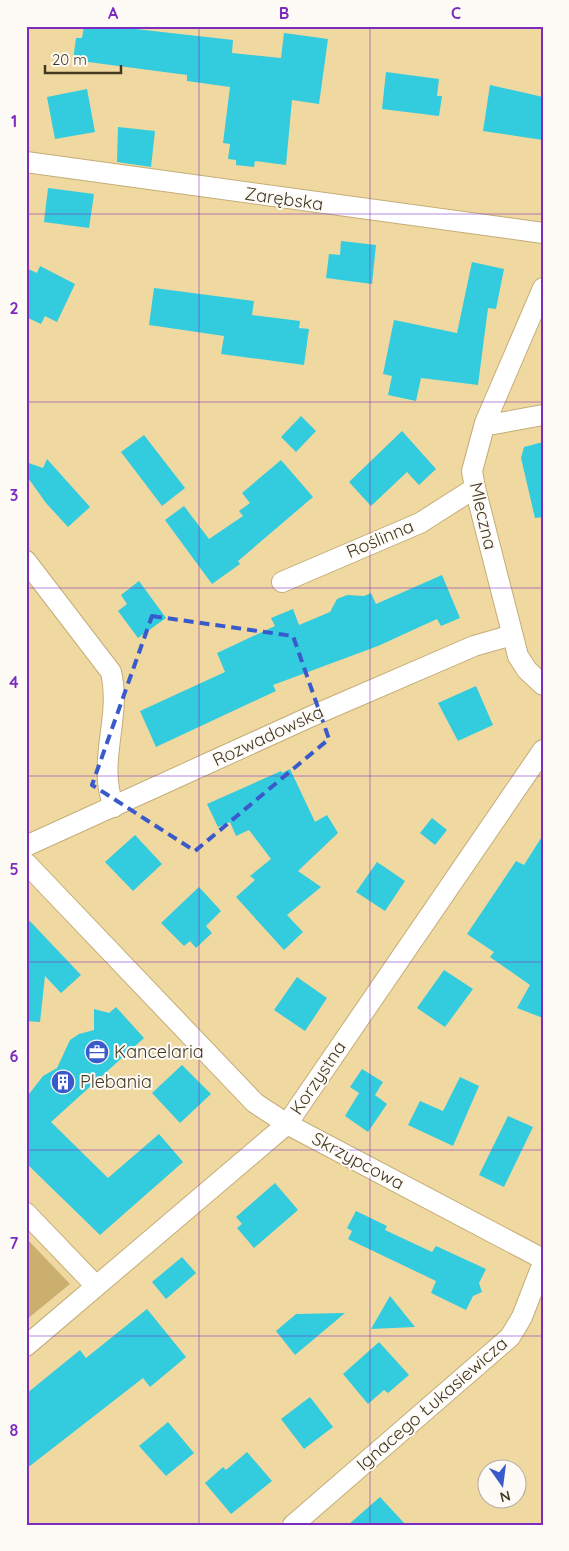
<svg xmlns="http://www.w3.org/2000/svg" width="569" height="1551" viewBox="0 0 569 1551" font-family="Quicksand,sans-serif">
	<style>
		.green { fill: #caaf6f }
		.building { fill: #32ccde }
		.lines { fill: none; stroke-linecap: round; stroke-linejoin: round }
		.street-casing { stroke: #c4ad77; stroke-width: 22 }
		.street { stroke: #fff; stroke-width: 20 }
		.marked { fill: none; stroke: #395acb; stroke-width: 4; stroke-dasharray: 10 6; stroke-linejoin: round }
		.grid { fill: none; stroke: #7b2cbf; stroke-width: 1; stroke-opacity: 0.55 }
		.labels { text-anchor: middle; stroke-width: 4; stroke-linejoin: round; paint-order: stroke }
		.street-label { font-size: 18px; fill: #423922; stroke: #fefbf6 }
		.poi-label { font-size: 18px; fill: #423922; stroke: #fefbf6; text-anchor: start }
		.neatline { fill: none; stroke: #7b2cbf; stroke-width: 2 }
		.grid-label { font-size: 16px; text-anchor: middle; font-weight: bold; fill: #7b2cbf }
	</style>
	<rect width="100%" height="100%" fill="#f0d8a1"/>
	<!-- green -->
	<path class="green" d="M26 1238 70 1284 26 1320Z"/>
	<!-- building -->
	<g class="building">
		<path d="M84 26H109L233 40 232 53 281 58 284 33 328 39 319 104 292 100 286 165 255 161 254 167 236 165V160L228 159 230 144 223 143 230 87 187 81V75L73 60 76 38H82Z"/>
		<path d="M386 72 439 79 437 96H442L439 116 382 109Z"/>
		<path d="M490 85 543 97V140L483 131Z"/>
		<path d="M87 89 95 132 55 139 47 97Z"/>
		<path d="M118 127 155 131 151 167 117 162Z"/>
		<path d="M48 188 94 194 89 228 44 222Z"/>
		<path d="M341 241 376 245 372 284 326 278 329 254 340 255Z"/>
		<path d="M472 262 504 269 496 309 488 308 478 385 421 378 416 401 388 395 392 376 383 374 394 320 457 333Z"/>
		<path d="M40 266 75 284 57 322 45 316 41 324 26 317V268L37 273Z"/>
		<path d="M154 288 254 301 252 315 300 321 299 328 309 329 304 365 221 354 224 336 149 325Z"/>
		<path d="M301 416 316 431 296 452 281 437Z"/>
		<path d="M402 431 436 469 419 485 407 472 371 506 349 482Z"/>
		<path d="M144 435 185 488 162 506 121 452Z"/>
		<path d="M543 442V517L535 518 521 458 524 447Z"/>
		<path d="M47 459 90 507 68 527 46 503 26 475V462L43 468Z"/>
		<path d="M281 460 313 497 238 561 240 564 212 584 165 520 184 506 209 539 243 516 239 511 250 503 242 493Z"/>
		<path d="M442 575 460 618 441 626 437 619 378 646 273 685 276 691 156 747 140 711 225 672 217 653 275 626 271 618 293 609 299 625 330 612 337 599 347 595 364 596 371 593 376 604Z"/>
		<path d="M139 581 166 618 138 638 118 611 127 604 121 595Z"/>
		<path d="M476 686 493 725 458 741 438 703Z"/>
		<path d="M290 769 315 822 327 815 338 833 298 871 321 887 287 915 303 932 284 950 236 897 255 880 250 876 271 859 249 830 236 836 230 822 218 827 207 804 281 771 282 773Z"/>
		<path d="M432 818 447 830 435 845 420 833Z"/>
		<path d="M135 835 162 864 133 891 105 862Z"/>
		<path d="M543 835V1018L517 1008 530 985 490 957 494 952 467 934 516 861 524 865Z"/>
		<path d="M377 862 405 881 385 911 356 892Z"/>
		<path d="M199 887 221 911 206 926 212 933 196 948 190 941 184 946 161 923Z"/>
		<path d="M26 917 81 975 61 993 45 976 40 1022 26 1021Z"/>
		<path d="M444 970 473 989 445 1027 417 1008Z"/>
		<path d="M297 977 327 998 305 1031 274 1010Z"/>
		<path d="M116 1007 144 1038 51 1122 108 1178 159 1134 183 1162 100 1235 26 1163V1098L43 1076 57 1068 70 1040 79 1034 94 1030V1009L109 1013Z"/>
		<path d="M182 1065 211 1094 180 1123 152 1093Z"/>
		<path d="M362 1069 383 1082 375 1095 387 1104 368 1132 345 1116 359 1093 350 1087Z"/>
		<path d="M460 1077 479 1086 453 1146 408 1125 420 1101 443 1111Z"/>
		<path d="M508 1116 533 1127 504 1187 479 1175Z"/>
		<path d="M275 1183 298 1210 254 1248 237 1228 242 1224 236 1217Z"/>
		<path d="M356 1211 387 1226 385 1230 432 1252 436 1246 486 1269 479 1283 482 1292 473 1296 466 1310 431 1293 436 1281 348 1239 352 1231 347 1228Z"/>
		<path d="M182 1257 196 1273 166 1299 152 1282Z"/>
		<path d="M390 1296 415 1327 371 1329Z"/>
		<path d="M147 1309 186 1357 150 1387 143 1378 26 1469V1394L80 1350 86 1358Z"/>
		<path d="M345 1313 295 1355 276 1331 296 1314Z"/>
		<path d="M379 1342 409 1375 388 1393 384 1390 368 1404 343 1374Z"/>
		<path d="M310 1397 333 1427 304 1449 281 1419Z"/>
		<path d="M168 1422 194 1453 166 1476 139 1446Z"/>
		<path d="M247 1452 272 1481 231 1514 205 1483 223 1467 226 1470Z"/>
		<path d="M380 1497 406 1525H348Z"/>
	</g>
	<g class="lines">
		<!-- street casing -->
		<g class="street-casing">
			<g id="street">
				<path d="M26 162 543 233"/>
				<path d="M543 288 485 423 472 471 475 488 518 656 527 670 543 685"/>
				<path d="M485 423 494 424 543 415"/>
				<path d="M26 561 111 672C122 718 96 763 114 807"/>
				<path d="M282 582 420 523 475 488"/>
				<path d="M26 846 312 716 474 646 512 635"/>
				<path d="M26 863 255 1103 287 1124 543 1259"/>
				<path d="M26 1213 96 1286"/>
				<path d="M26 1346 287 1124 543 750"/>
				<path d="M293 1525 510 1337 522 1317 543 1263"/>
			</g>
		</g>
		<!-- street -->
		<use href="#street" class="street"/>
	</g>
	<!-- marked area -->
	<path class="marked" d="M152 616 293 636 329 739 195 851 92 785Z"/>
	<!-- grid -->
	<path class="grid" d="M199 26V1525M370 26V1525M26 214H543M26 402H543M26 588H543M26 776H543M26 962H543M26 1150H543M26 1336H543"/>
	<!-- icons -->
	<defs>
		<g id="office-disc" transform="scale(1.25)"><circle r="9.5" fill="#395acb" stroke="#fefbf6"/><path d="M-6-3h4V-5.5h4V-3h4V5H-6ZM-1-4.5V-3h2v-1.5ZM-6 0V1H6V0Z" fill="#fff"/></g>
		<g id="building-disc" transform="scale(1.25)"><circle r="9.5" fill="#395acb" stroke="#fefbf6"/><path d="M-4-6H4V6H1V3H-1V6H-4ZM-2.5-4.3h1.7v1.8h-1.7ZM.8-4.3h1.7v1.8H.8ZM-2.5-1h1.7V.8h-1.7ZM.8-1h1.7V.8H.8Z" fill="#fff"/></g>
	</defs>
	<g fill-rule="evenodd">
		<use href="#office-disc" x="97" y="1052"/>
		<use href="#building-disc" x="63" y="1082"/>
	</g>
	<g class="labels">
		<!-- street labels -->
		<g class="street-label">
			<text transform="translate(284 199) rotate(8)" y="6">Zarębska</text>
			<text transform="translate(483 516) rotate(77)" y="6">Mleczna</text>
			<text transform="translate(380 539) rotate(-23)" y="6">Roślinna</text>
			<text transform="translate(268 736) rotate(-25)" y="6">Rozwadowska</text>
			<text transform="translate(318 1078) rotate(-56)" y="6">Korzystna</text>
			<text transform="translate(358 1161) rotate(28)" y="6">Skrzypcowa</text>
			<text transform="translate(432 1404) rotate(-41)" y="6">Ignacego Łukasiewicza</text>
		</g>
		<!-- poi labels -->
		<g class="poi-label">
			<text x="114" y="1058">Kancelaria</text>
			<text x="80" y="1088">Plebania</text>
		</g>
	</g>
	<!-- border -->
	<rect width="569" height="1551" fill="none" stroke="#fefbf6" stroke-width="55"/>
	<!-- north arrow -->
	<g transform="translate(502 1484) rotate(166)"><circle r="24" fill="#fefbf6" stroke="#b3ada1"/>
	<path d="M0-4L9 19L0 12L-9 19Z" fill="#395acb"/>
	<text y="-8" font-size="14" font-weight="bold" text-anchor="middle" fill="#423922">N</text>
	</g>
	<!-- scale -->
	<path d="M45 65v8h76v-8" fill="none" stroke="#423922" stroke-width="2.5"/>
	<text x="52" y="65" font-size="15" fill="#423922" stroke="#fefbf6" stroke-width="4" paint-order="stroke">20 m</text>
	<rect x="28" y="28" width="514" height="1496" class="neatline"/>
	<g class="grid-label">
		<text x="113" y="19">A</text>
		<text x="284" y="19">B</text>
		<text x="456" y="19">C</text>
		<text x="14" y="127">1</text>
		<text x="14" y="314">2</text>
		<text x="14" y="501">3</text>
		<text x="14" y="688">4</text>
		<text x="14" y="875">5</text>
		<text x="14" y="1062">6</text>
		<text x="14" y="1249">7</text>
		<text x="14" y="1436">8</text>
	</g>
</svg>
